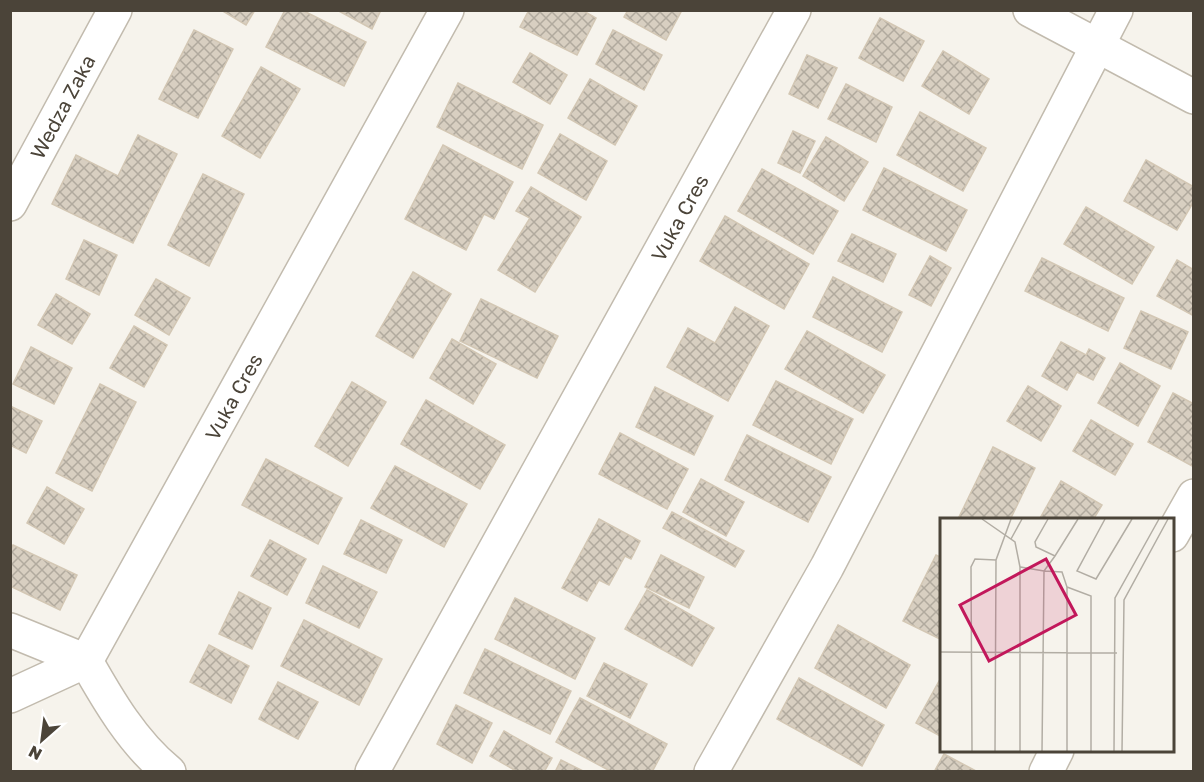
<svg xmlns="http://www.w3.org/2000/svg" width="1204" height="782" viewBox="0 0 1204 782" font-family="'Golos Text',sans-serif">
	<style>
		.building { fill: url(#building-cross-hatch); stroke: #d3c7b4; stroke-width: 1.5 }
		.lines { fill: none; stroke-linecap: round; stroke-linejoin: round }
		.minor-casing { stroke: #c2bbae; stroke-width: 36 }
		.tertiary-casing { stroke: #c2bbae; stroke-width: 36 }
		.minor { stroke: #fff; stroke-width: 33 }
		.tertiary { stroke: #fff; stroke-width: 33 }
		.labels { text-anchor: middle; stroke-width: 6; stroke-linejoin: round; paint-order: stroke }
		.street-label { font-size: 20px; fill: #4b4439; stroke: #fff }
		.inset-road { fill: none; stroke: #b2ada4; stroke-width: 1.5 }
		.view { fill: #c2185b; fill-opacity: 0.15; stroke: #c2185b; stroke-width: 3 }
		.inset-edge { fill: none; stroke: #4b4439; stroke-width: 3 }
	</style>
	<defs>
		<pattern id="building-cross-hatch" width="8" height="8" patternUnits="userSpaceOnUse" patternTransform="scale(1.5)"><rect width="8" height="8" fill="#d8cfc1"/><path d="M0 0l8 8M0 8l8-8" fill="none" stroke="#b1aa9e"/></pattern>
	</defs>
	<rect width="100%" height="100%" fill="#f6f3ec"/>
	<!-- building -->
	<g class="building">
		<path d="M221 10H255L246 25Z"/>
		<path d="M285 10H302L366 42 344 86 266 47Z"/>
		<path d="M337 10H381L372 29Z"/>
		<path d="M529 10H582L596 18 577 55 520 27Z"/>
		<path d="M628 10H682L666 40 624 17Z"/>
		<path d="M880 18 924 41 903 81 859 58Z"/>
		<path d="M194 30 233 49 198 118 159 99Z"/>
		<path d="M613 30 662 55 644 90 596 64Z"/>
		<path d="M943 51 989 79 969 114 922 86Z"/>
		<path d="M530 53 567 75 550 104 513 82Z"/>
		<path d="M807 55 837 68 818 108 789 94Z"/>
		<path d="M261 67 300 89 260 158 222 136Z"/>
		<path d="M590 79 637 106 615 145 568 118Z"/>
		<path d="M458 83 543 125 522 169 437 127Z"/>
		<path d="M846 84 892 107 876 142 828 119Z"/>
		<path d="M920 112 986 148 963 191 897 155Z"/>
		<path d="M793 131 815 141 800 173 778 163Z"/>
		<path d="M560 134 607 161 586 200 538 173Z"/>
		<path d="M138 135 177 154 133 243 52 204 76 155 118 176Z"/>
		<path d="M826 137 868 162 844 201 803 176Z"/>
		<path d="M443 145 513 182 494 219 484 214 466 250 405 219Z"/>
		<path d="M1146 160 1194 187V201L1177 230 1124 201Z"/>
		<path d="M884 168 967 210 946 251 863 210Z"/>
		<path d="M762 169 838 211 813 254 738 211Z"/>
		<path d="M203 174 244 194 209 266 168 245Z"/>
		<path d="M531 187 581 217 535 292 498 270 530 218 516 211Z"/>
		<path d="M1086 207 1154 247 1132 284 1064 244Z"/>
		<path d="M725 216 809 264 784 309 700 261Z"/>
		<path d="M852 234 896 254 883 282 838 261Z"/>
		<path d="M84 240 117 255 99 295 66 279Z"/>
		<path d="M930 256 951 268 931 306 909 295Z"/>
		<path d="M1042 258 1124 298 1108 331 1025 291Z"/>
		<path d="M1177 260 1194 270V316L1157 296Z"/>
		<path d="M413 272 451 294 413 358 376 336Z"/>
		<path d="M833 277 902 312 882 352 813 317Z"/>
		<path d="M156 279 190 298 169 335 135 315Z"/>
		<path d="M56 294 90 314 72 344 38 325Z"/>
		<path d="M481 299 558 336 537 378 460 341Z"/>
		<path d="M735 307 769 326 728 401 667 367 688 328 715 343Z"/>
		<path d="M1141 311 1188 332 1171 369 1124 348Z"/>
		<path d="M134 326 167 345 144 387 110 368Z"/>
		<path d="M807 331 885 375 863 413 785 369Z"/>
		<path d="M452 339 496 364 473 404 430 378Z"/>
		<path d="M1061 342 1086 355 1089 349 1105 358 1093 380 1077 372 1067 390 1042 376Z"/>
		<path d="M31 347 72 368 54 404 13 384Z"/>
		<path d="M1120 363 1160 386 1138 426 1098 403Z"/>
		<path d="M776 381 853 419 831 464 753 425Z"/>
		<path d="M352 382 386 402 348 466 315 446Z"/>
		<path d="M100 384 136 402 92 491 56 473Z"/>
		<path d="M1028 386 1061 406 1041 441 1007 421Z"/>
		<path d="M655 387 713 416 694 455 636 427Z"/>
		<path d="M1173 393 1194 404V467L1148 442Z"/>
		<path d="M426 400 505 445 480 489 401 444Z"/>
		<path d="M10 406 42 421 26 453 10 445Z"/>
		<path d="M1091 420 1133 444 1115 475 1073 451Z"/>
		<path d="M620 433 688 469 667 509 599 474Z"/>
		<path d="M747 435 831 477 808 522 725 480Z"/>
		<path d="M993 447 1035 468 1010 520H965L959 517Z"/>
		<path d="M266 459 342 498 318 544 242 505Z"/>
		<path d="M395 466 467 504 444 547 371 508Z"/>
		<path d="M701 479 744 502 726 536 683 512Z"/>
		<path d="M1061 481 1102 505 1093 520H1039Z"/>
		<path d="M47 487 84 509 64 544 27 523Z"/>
		<path d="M672 512 744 551 735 567 663 528Z"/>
		<path d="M599 519 640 541 631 559 625 556 609 585 599 580 587 601 562 588Z"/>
		<path d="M361 520 402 540 386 573 344 554Z"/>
		<path d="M270 540 306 559 287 595 251 576Z"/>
		<path d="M13 545 77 575 60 610 10 586V551Z"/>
		<path d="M661 555 704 577 689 608 645 587Z"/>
		<path d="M936 555 942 558V640L903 621Z"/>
		<path d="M323 566 377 592 359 628 306 603Z"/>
		<path d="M647 590 714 628 692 666 625 629Z"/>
		<path d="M239 592 271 608 252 649 219 634Z"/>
		<path d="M515 598 595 638 575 679 495 639Z"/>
		<path d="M304 620 382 659 359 705 281 666Z"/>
		<path d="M838 625 910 665 886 708 815 668Z"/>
		<path d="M209 645 249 666 231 703 190 682Z"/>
		<path d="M485 649 571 691 550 734 464 693Z"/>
		<path d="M604 663 647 684 630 718 587 696Z"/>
		<path d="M799 678 884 725 862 766 777 719Z"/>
		<path d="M939 681 942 683V737L916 723Z"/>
		<path d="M278 682 318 702 298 739 259 719Z"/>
		<path d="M580 698 667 744 652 772H612L556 742Z"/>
		<path d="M456 705 492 723 472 763 437 744Z"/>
		<path d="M504 731 552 758 544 772H518L490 756Z"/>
		<path d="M944 754 976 771V772H934Z"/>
		<path d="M561 760 585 772H555Z"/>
	</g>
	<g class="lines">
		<!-- minor casing -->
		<g class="minor-casing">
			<g id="minor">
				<path d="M10 204 115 10"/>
				<path d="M1172 535 1194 496"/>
				<path d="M10 630 86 661"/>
				<path d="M86 661 447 10"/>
				<path d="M86 661C108 700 133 743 169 772"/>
				<path d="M10 696 86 661"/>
				<path d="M372 772 794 10"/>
				<path d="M711 772 827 567 1116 10"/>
				<path d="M1046 772 1057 750"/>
			</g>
		</g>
		<!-- tertiary casing -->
		<g class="tertiary-casing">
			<path id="tertiary" d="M1030 10 1194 97"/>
		</g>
		<!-- minor -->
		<use href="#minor" class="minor"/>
		<!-- tertiary -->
		<use href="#tertiary" class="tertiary"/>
	</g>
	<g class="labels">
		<!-- street labels -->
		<g class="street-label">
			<text transform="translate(63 107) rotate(-62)" y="7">Wedza Zaka</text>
			<text transform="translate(680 218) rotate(-61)" y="7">Vuka Cres</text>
			<text transform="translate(234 397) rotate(-61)" y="7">Vuka Cres</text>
		</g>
	</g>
	<!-- overview -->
	<g transform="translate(940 518)">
		<rect width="234" height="234" fill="#f6f3ec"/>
		<path class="inset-road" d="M42 1 75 24 80 49M108 1 95 24 96 29 115 38 138 1M165 1 137 53 156 61 192 1M71 21 82 1M104 53 122 54 127 69V233M104 53 115 38M127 69 151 78V233M0 134 177 135M32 233 31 49 35 41 56 42M55 233 56 42 71 1M80 233V49L104 53M102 233 104 53M174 233 175 80 219 1M182 233 184 82 228 1"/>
		<path class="view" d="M106 41 136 97 49 143 20 87Z"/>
		<rect width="234" height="234" class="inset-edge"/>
	</g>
	<!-- border -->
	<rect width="1204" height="782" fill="none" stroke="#4b4439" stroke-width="24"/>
	<!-- north arrow -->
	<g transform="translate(42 740) rotate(208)" stroke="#ffffff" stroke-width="4.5" paint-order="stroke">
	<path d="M0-4.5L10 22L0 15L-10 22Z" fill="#4b4439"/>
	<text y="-9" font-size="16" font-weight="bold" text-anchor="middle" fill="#4b4439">N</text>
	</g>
</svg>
